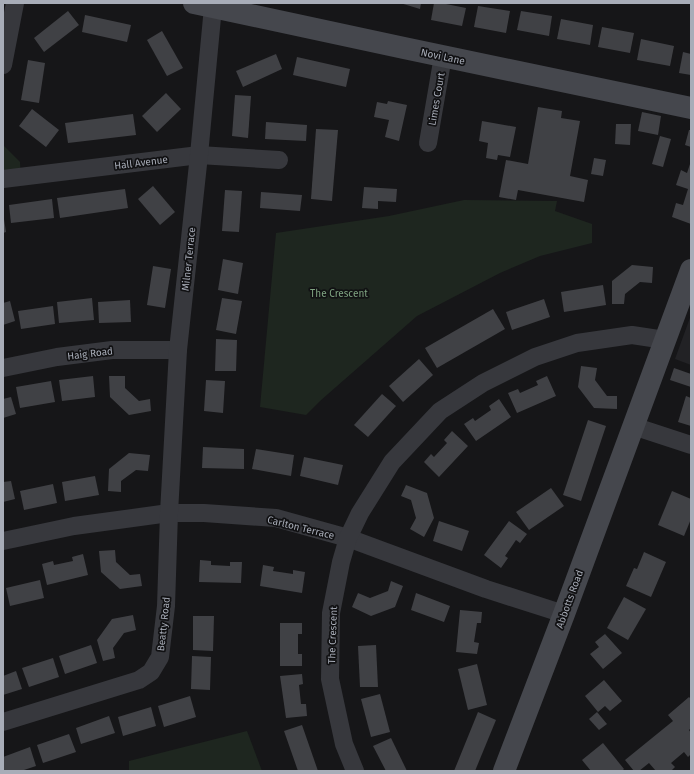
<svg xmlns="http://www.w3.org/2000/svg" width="694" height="774" viewBox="0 0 694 774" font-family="'Fira Sans',sans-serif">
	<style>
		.built { fill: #222225 }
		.green { fill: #1e261f }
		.building { fill: #404145 }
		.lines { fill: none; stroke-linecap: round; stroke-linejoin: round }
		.street { stroke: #37383d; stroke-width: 18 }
		.secondary { stroke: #45474d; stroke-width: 22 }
		.labels { text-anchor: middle; stroke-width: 3.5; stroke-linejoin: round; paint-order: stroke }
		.street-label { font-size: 10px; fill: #a8adb8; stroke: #111113 }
		.park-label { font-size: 10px; fill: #7fa381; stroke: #111113 }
	</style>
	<rect width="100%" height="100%" fill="#161618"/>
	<!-- built -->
	<path class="built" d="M691 315V365L675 359Z"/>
	<!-- green -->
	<g class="green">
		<path d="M3 145 20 162 21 177 3 179Z"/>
		<path d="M464 200 557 201 555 211 592 224V243L540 256 500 273 417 316 320 401 306 415 260 407 276 233 389 216Z"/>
		<path d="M247 731 262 771H129V761Z"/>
	</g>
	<!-- building -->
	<g class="building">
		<path d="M400 3H421L420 9Z"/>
		<path d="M434 3H441L466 8 462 26 431 20Z"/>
		<path d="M478 6 510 11 506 33 474 27Z"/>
		<path d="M68 11 79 25 44 52 34 38Z"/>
		<path d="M521 11 552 16 549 36 517 30Z"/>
		<path d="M85 15 131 25 127 42 82 32Z"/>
		<path d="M561 19 593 25 590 45 557 39Z"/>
		<path d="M602 27 634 33 630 53 598 47Z"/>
		<path d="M162 31 183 68 167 76 147 40Z"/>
		<path d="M641 39 674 46 670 66 637 60Z"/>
		<path d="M683 52 691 54V75L679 73Z"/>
		<path d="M276 54 282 69 243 87 236 71Z"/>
		<path d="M297 57 350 69 346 87 293 75Z"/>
		<path d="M28 60 45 63 39 103 21 100Z"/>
		<path d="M166 93 181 109 157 132 142 116Z"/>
		<path d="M235 95 251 96 248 138 232 136Z"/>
		<path d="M388 101 407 105 399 141 385 137 389 120 374 117 377 102 387 104Z"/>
		<path d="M538 107 562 111 561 118 580 121 570 176 588 180 584 202 518 190 516 200 499 197 506 160 528 164Z"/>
		<path d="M32 109 59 130 46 147 19 126Z"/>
		<path d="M642 112 661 116 658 135 638 131Z"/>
		<path d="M133 114 136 135 68 143 65 123Z"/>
		<path d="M482 121 516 127 510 157 498 155 497 160 486 158 488 143 479 141Z"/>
		<path d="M266 122 307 125 306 141 265 139Z"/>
		<path d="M616 124H631L630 145 615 144Z"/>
		<path d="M316 129 338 130 332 201 311 199Z"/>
		<path d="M689 130H691V147L685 145Z"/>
		<path d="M660 136 671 139 663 167 652 164Z"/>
		<path d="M594 158 606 160 603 176 591 174Z"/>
		<path d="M691 161V224L672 217 676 203 683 205 688 189 676 185 681 170 687 173Z"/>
		<path d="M153 186 175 212 160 225 138 199Z"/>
		<path d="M364 187 397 189 396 202 378 201V209L362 208Z"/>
		<path d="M125 189 128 208 60 218 57 198Z"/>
		<path d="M225 190 242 191 239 232 222 231Z"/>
		<path d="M261 192 302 195 300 211 260 208Z"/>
		<path d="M52 199 54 218 11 223 9 205Z"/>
		<path d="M3 219H4L6 232 3 233Z"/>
		<path d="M223 259 243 263 238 294 218 290Z"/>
		<path d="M632 265 653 267 652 283 640 282 625 294 624 304H612V281Z"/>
		<path d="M153 266 171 269 165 308 147 305Z"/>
		<path d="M603 285 606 305 564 312 561 292Z"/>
		<path d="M92 298 94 320 59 323 57 302Z"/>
		<path d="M222 298 242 301 236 334 216 330Z"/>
		<path d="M544 299 550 317 512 330 506 312Z"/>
		<path d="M130 300 131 322 99 323 98 302Z"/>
		<path d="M10 301 15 321 3 325V303Z"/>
		<path d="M53 306 55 324 21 329 18 311Z"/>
		<path d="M493 309 505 329 437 368 425 348Z"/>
		<path d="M216 339 237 340 236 371H215Z"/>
		<path d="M419 359 433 375 403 402 389 386Z"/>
		<path d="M581 366 597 368 595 380 607 396H617V409L594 408 578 387Z"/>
		<path d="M674 368 691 374V387L670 380Z"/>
		<path d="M93 376 95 397 62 401 59 380Z"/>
		<path d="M109 376H125V388L139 401 150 399 151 411 129 415 110 397Z"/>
		<path d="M547 376 556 396 517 413 508 393 518 389 520 393 538 385 536 381Z"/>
		<path d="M206 380 225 381 223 413 204 411Z"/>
		<path d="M51 381 55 402 20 408 16 387Z"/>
		<path d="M382 394 396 406 368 437 354 425Z"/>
		<path d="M686 396 691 398V426L678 422Z"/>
		<path d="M11 397 16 414 3 418V399Z"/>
		<path d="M499 399 511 417 476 441 464 424 473 418 475 421 491 410 489 406Z"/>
		<path d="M588 420 606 426 581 501 563 495Z"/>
		<path d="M452 431 468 446 439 477 424 462 431 454 434 457 447 443 444 440Z"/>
		<path d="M203 447 244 449V469L202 468Z"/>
		<path d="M256 449 294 455 291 476 252 469Z"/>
		<path d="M129 453 150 455 148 471 136 470 121 481V492L108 491 109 469Z"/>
		<path d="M304 457 343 465 338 485 300 476Z"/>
		<path d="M95 476 99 495 65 501 62 482Z"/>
		<path d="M11 481 15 499 3 502V482Z"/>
		<path d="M53 484 57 503 24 510 20 491Z"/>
		<path d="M406 485 427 493 434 518 424 537 410 529 416 518 411 500 401 496Z"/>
		<path d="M551 488 564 506 529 530 516 512Z"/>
		<path d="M672 491 691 499V519L684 536 658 525Z"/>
		<path d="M439 521 469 531 462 551 433 541Z"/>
		<path d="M509 521 527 534 520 543 516 540 505 556 508 558 501 568 484 555Z"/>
		<path d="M115 550 116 562 130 575 140 574 142 586 120 589 101 572 99 551Z"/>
		<path d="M644 552 666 562 651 597 626 586 634 568 637 569Z"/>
		<path d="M83 554 88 575 47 585 42 564 53 561 54 565 73 561 72 557Z"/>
		<path d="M200 560 211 561V565L230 566V562H242L241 583 199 582Z"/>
		<path d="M263 565 274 567 273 571 293 574V570L305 572 302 593 260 586Z"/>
		<path d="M40 580 44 598 10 606 6 588Z"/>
		<path d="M391 581 403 586 395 607 371 616 352 607 358 593 370 598 388 591Z"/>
		<path d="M416 593 450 606 444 622 411 610Z"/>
		<path d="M624 597 646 609 628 640 607 628Z"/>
		<path d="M460 610 482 612 481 623H477L474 642 479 643 477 654 456 652Z"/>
		<path d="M133 615 136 630 124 633 113 648 115 658 103 661 97 640 112 619Z"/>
		<path d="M193 616H214L213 651 193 650Z"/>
		<path d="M280 623H302V634H298V654H302V666H280Z"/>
		<path d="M605 634 622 653 603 669 590 654 599 647 595 642Z"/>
		<path d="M91 645 97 663 65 674 59 656Z"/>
		<path d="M376 645 378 687H360L358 646Z"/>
		<path d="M192 656 211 657 210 690 191 689Z"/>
		<path d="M53 658 59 677 29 687 22 668Z"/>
		<path d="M477 664 487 705 468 710 458 669Z"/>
		<path d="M16 671 22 689 3 695V676Z"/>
		<path d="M302 674 303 684 299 685 301 704H306L307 716 286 718 280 676Z"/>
		<path d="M604 680 622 701 610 711 605 706 598 712 585 696Z"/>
		<path d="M380 694 390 732 371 737 361 699Z"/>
		<path d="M190 696 196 717 164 727 158 706Z"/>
		<path d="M689 697 691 699V728L689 730 691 733V754L688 757 684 752 671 763 675 767 671 771H656L649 763 639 771H634L625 760 673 721 668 715Z"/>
		<path d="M151 707 156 726 123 736 118 717Z"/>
		<path d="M478 712 496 720 475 771H454Z"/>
		<path d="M597 712 607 724 599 730 589 719Z"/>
		<path d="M109 716 115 733 81 744 76 728Z"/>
		<path d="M302 725 318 771H298L284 731Z"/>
		<path d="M69 734 76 752 43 763 37 745Z"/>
		<path d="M391 738 407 771H386L373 746Z"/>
		<path d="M603 743 624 769 622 771H591L582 760Z"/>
		<path d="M30 747 36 766 21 771H3V757Z"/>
	</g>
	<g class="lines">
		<!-- street -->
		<g class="street">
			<path d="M3 65 15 3"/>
			<path d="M428 143 443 56"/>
			<path d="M3 179 199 155 279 160"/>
			<path d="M3 368 57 357 112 350H178"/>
			<path d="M633 426 691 445"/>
			<path d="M3 541 74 526 169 513H204L276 518 348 538 486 589 564 614"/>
			<path d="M3 722 139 680 151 672 160 657 166 606 169 513 178 350 199 155 213 7"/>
			<path d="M355 771 344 744 330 679 331 613 341 562 348 538 360 513 392 462 440 411 483 383 535 357 577 343 632 335 665 340"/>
		</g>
		<!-- secondary -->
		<g class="secondary">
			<path d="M194 3 404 48 691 108"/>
			<path d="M504 771 564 614 691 270"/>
		</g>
	</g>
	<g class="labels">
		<!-- street labels -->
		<g class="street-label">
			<text transform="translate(443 56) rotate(12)" y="4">Novi Lane</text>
			<text transform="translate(436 99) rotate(-80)" y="4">Limes Court</text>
			<text transform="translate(141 162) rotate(-7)" y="4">Hall Avenue</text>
			<text transform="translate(188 259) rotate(-84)" y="4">Milner Terrace</text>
			<text transform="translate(90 353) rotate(-7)" y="4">Haig Road</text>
			<text transform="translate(301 527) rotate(14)" y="4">Carlton Terrace</text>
			<text transform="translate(569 599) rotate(-70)" y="4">Abbotts Road</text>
			<text transform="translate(163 624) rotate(-84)" y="4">Beatty Road</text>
			<text transform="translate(332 635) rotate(-88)" y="4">The Crescent</text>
		</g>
		<!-- park labels -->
		<g class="park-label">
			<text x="339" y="297">The Crescent</text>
		</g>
	</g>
	<!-- border -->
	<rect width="694" height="774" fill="none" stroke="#a8adb8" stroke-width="8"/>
</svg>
